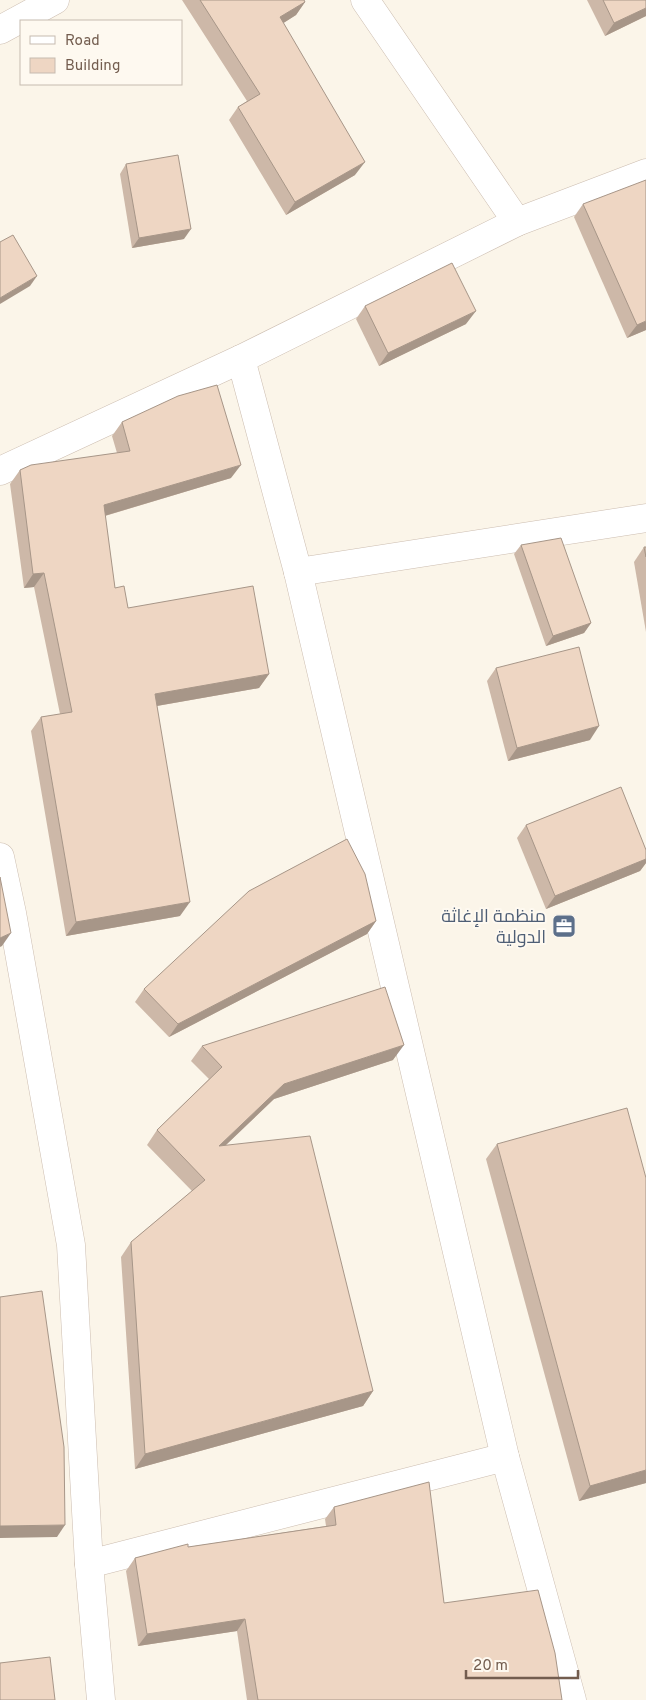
<svg xmlns="http://www.w3.org/2000/svg" width="646" height="1700" viewBox="0 0 646 1700" font-family="Overpass,Cairo,sans-serif">
	<style>
		.lines { fill: none; stroke-linecap: round; stroke-linejoin: round }
		.street-casing { stroke: #ccbdb0; stroke-width: 29 }
		.street { stroke: #fff; stroke-width: 28 }
		.wall { fill: #cdb8a8 }
		.shaded-wall { fill: #a79688 }
		.building { fill: #eed6c3; stroke: #a79688 }
		.labels { text-anchor: middle; stroke-width: 4; stroke-linejoin: round; paint-order: stroke }
		.service-label { font-size: 18px; fill: #4e5e75; stroke: #fef9f0; text-anchor: end }
	</style>
	<rect width="100%" height="100%" fill="#fbf5e9"/>
	<g class="lines">
		<!-- street casing -->
		<g class="street-casing">
			<g id="street">
				<path d="M365 0 517 222"/>
				<path d="M0 30 55 0"/>
				<path d="M241 359 298 572 505 1457 572 1700"/>
				<path d="M0 471 241 359 517 222 646 173"/>
				<path d="M298 572 646 518"/>
				<path d="M0 857 12 913 71 1245 89 1564 101 1700"/>
				<path d="M89 1564 505 1457"/>
			</g>
		</g>
		<!-- street -->
		<use href="#street" class="street"/>
	</g>
	<!-- wall -->
	<g class="wall">
		<path d="M182 0H304L305 2 296 15 283 23 355 175 286 215 229 120 238 107 247 101Z"/>
		<path d="M587 0H646V16L605 36Z"/>
		<path d="M126 164 184 239 132 248 120 174Z"/>
		<path d="M583 204 646 330 627 338 574 217Z"/>
		<path d="M365 306 466 324 379 366 356 319Z"/>
		<path d="M122 422 231 478 105 516 115 588 128 608 269 674 259 688 157 706 180 916 66 936 31 731 41 717 60 714 34 587 24 588 10 484 20 470 117 453 112 436Z"/>
		<path d="M521 545 591 623 584 633 546 646 514 554Z"/>
		<path d="M644 547H646V632L634 562Z"/>
		<path d="M496 668 590 740 508 761 487 681Z"/>
		<path d="M526 825 646 850V863L640 871 546 909 517 838Z"/>
		<path d="M376 921 367 934 169 1037 135 1002 144 989Z"/>
		<path d="M202 1046 393 1060 274 1099 225 1146 373 1391 363 1406 135 1469 121 1257 131 1242 192 1191 147 1145 157 1130 209 1079 191 1061Z"/>
		<path d="M497 1144 646 1483 579 1501 486 1159Z"/>
		<path d="M334 1507 444 1603 562 1700H247L237 1631 138 1646 126 1571 135 1558 188 1547 326 1526 325 1519Z"/>
	</g>
	<!-- shaded-wall -->
	<g class="shaded-wall">
		<path d="M305 2 296 15 271 31 280 17Z"/>
		<path d="M646 8V16L605 36 614 23Z"/>
		<path d="M365 162 355 175 286 215 295 202Z"/>
		<path d="M191 229 184 239 132 248 139 238Z"/>
		<path d="M37 276 30 286 0 304V298Z"/>
		<path d="M476 311 466 324 379 366 388 353Z"/>
		<path d="M646 321V330L627 338 637 325Z"/>
		<path d="M241 465 231 478 94 519 104 505Z"/>
		<path d="M44 573 34 587 24 588 33 574Z"/>
		<path d="M591 623 584 633 546 646 553 636Z"/>
		<path d="M269 674 259 688 145 708 155 694Z"/>
		<path d="M599 726 590 740 508 761 517 748Z"/>
		<path d="M646 859V863L640 871 546 909 555 896Z"/>
		<path d="M190 902 180 916 66 936 76 922Z"/>
		<path d="M376 921 367 934 169 1037 178 1024Z"/>
		<path d="M11 933 2 946 0 947V938Z"/>
		<path d="M404 1045 393 1060 274 1099 209 1161 219 1146 284 1084Z"/>
		<path d="M373 1391 363 1406 135 1469 145 1454Z"/>
		<path d="M646 1470V1483L579 1501 590 1486Z"/>
		<path d="M65 1525 57 1537 0 1538V1526Z"/>
		<path d="M245 1619 237 1631 138 1646 147 1634Z"/>
	</g>
	<!-- building -->
	<g class="building">
		<path d="M200 0H304L305 2 280 17 365 162 295 202 238 107 260 94Z"/>
		<path d="M603 0H646V8L614 23Z"/>
		<path d="M178 155 191 229 139 238 126 164Z"/>
		<path d="M646 180V321L637 325 583 204Z"/>
		<path d="M13 235 37 276 0 298V242Z"/>
		<path d="M452 263 476 311 388 353 365 306Z"/>
		<path d="M217 385 241 465 104 505 115 588 124 586 128 608 253 586 269 674 155 694 190 902 76 922 41 717 72 712 44 573 33 574 20 470 31 465 130 451 122 422 178 396Z"/>
		<path d="M561 538 591 623 553 636 521 545Z"/>
		<path d="M644 547H646V557Z"/>
		<path d="M579 647 599 726 517 748 496 668Z"/>
		<path d="M621 787 646 850V859L555 896 526 825Z"/>
		<path d="M347 839 365 874 376 921 178 1024 144 989 249 891Z"/>
		<path d="M0 877 11 933 0 938Z"/>
		<path d="M385 987 404 1045 284 1084 219 1146 310 1136 373 1391 145 1454 131 1242 205 1180 157 1130 222 1067 202 1046Z"/>
		<path d="M627 1108 646 1178V1470L590 1486 497 1144Z"/>
		<path d="M42 1291 64 1447 65 1525 0 1526V1297Z"/>
		<path d="M429 1482 444 1603 538 1590 555 1653 562 1700H258L245 1619 147 1634 135 1558 188 1544V1547L336 1525 334 1507Z"/>
		<path d="M50 1657 55 1700H0V1663Z"/>
	</g>
	<!-- icons -->
	<defs>
		<g id="office-square" transform="scale(1.25)"><rect x="-9" y="-9" width="18" height="18" rx="4" fill="#5c6f8a" stroke="#fef9f0"/><path d="M-6-3h4V-5.5h4V-3h4V5H-6ZM-1-4.5V-3h2v-1.5ZM-6 0V1H6V0Z" fill="#fff"/></g>
	</defs>
	<g fill-rule="evenodd">
		<use href="#office-square" x="564" y="926"/>
	</g>
	<g class="labels">
		<!-- service labels -->
		<g class="service-label">
			<text x="546" y="922">منظمة الإغاثة<tspan x="546" dy="21">الدولية</tspan></text>
		</g>
	</g>
	<!-- legend -->
	<rect x="20" y="20" width="162" height="65" fill="#fef9f0" stroke="#c6bbb0"/>
	<rect x="30" y="36" width="25" height="8" fill="#ffffff" stroke="#c6bbb0"/>
	<text x="65" y="45" font-size="15" fill="#735d4f">Road</text>
	<rect x="30" y="58" width="25" height="15" fill="#eed6c3" stroke="#c6bbb0"/>
	<text x="65" y="70" font-size="15" fill="#735d4f">Building</text>
	<!-- scale -->
	<path d="M466 1670v8h112v-8" fill="none" stroke="#735d4f" stroke-width="2.5"/>
	<text x="473" y="1670" font-size="15" fill="#735d4f" stroke="#fef9f0" stroke-width="4" paint-order="stroke">20 m</text>
</svg>
